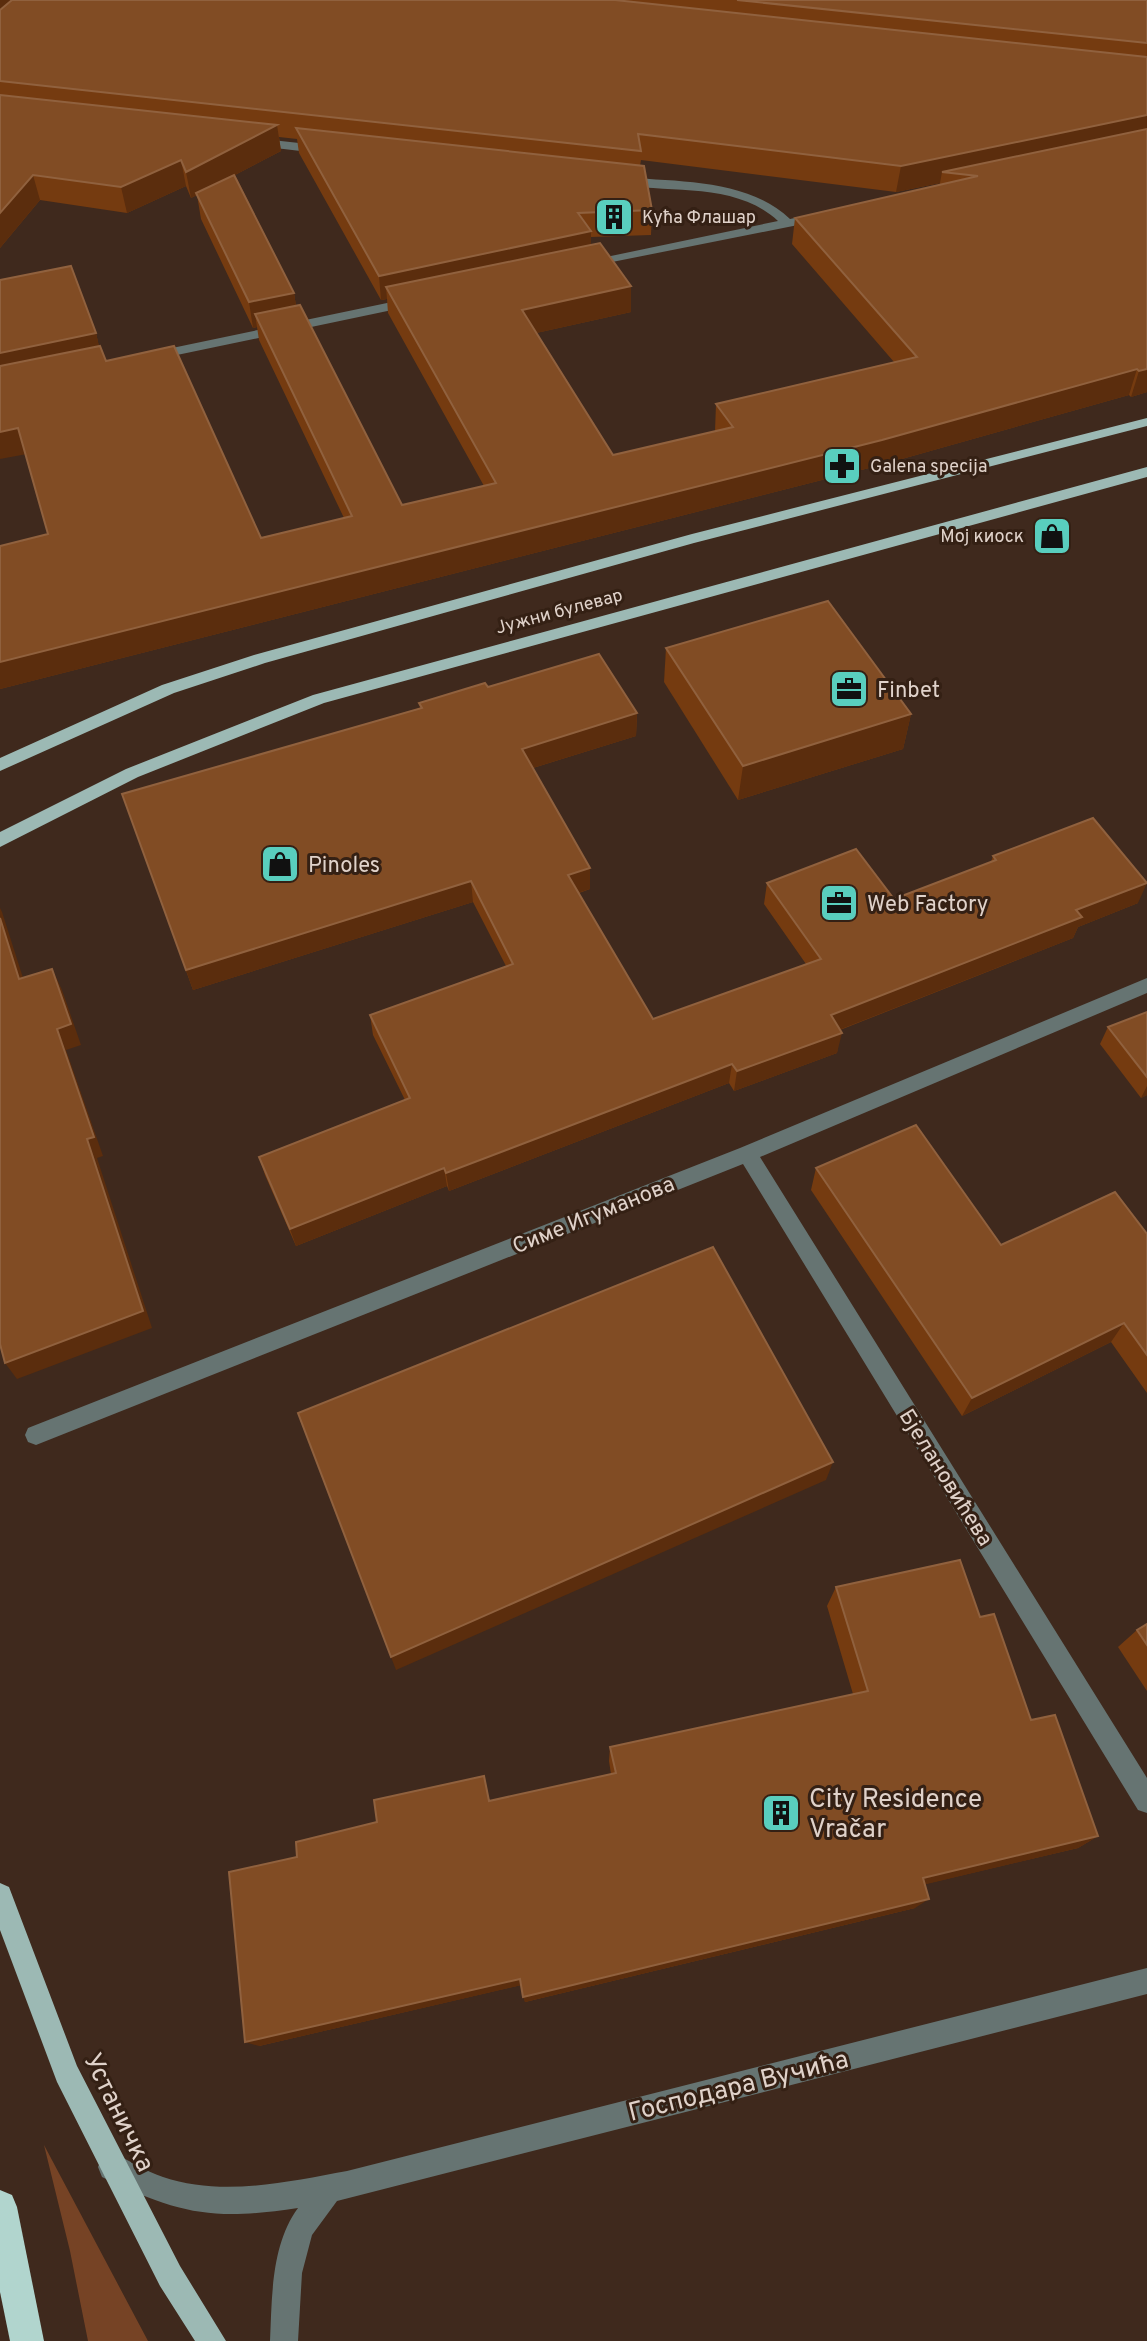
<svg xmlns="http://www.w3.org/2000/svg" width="1147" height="2341" viewBox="0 0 1147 2341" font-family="Overpass,sans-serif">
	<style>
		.green { fill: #764325 }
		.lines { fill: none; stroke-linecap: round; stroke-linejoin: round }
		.minor { fill: #667472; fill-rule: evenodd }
		.major { fill: #9cb9b4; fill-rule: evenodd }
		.highway { fill: #b1d5ce; fill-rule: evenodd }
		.wall { fill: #753b10; fill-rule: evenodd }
		.shaded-wall { fill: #5b2d0d }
		.building { fill: #814c24; stroke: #90613e; stroke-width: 2 }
		.labels { text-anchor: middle; stroke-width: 6; stroke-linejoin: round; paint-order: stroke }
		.far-poi-label { font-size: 18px; fill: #e0d2ca; stroke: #342014; text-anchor: start }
		.far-street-label { font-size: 18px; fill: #e0d2ca; stroke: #342014 }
		.poi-label { font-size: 22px; fill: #e0d2ca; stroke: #342014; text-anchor: start }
		.street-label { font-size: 22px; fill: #e0d2ca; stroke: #342014 }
		.near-poi-label { font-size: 26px; fill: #e0d2ca; stroke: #342014; text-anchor: start }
		.near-street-label { font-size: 26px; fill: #e0d2ca; stroke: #342014 }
	</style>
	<rect width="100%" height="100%" fill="#3f291d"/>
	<!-- green -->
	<path class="green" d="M44 2145 148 2341H88L70 2251Z"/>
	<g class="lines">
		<!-- minor -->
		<g class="minor">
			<path d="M254 138 326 146 332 150 326 154 250 145V139Z"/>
			<path d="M620 177C676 182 747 178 790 219L818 213 824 217 818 221 582 268V262L587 261 778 221C735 181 669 194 616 184L614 181Z"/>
			<path d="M411 298 416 299V305L153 360 146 356 153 352Z"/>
			<path d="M1147 978V993L760 1157 1147 1778V1813L1138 1810 743 1164 36 1445 28 1442 25 1435 28 1428 740 1148Z"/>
			<path d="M1147 1968V1994L337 2201 312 2235 302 2273 298 2341H270C272 2297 271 2245 298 2208 212 2221 179 2214 102 2177L98 2167 102 2157 112 2153C129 2160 145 2171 163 2177 222 2197 287 2182 347 2171Z"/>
		</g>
		<!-- major -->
		<g class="major">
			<path d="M1147 418V426L694 543 265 663 174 693 0 771V758L162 685 254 655 692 534Z"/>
			<path d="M1147 467V477L324 703 138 777 0 847V832L126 769 313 695Z"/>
			<path d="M0 1883 9 1887 77 2066 180 2266 226 2341H195L160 2286 57 2082 0 1930Z"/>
		</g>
		<!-- highway -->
		<path class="highway" d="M0 2190 12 2195 17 2207 44 2341H10L0 2292Z"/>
	</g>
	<!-- wall -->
	<g class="wall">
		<path d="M0 0H1147V392L1131 397 1129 395 877 466 0 689V546L48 534 96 333 99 347 106 361 261 538 344 518 259 340 257 327 253 328 201 219 197 195 191 198 186 186 127 213 40 200 0 248ZM279 137 297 139 299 153 381 300 387 299 388 313 484 486 402 505 296 306 294 293 235 175 281 151ZM641 160 896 192 940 183 939 185 795 218 792 244 894 362 716 404 715 431 613 455 536 333 631 312 591 244V237L651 235 652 210 640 166Z"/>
		<path d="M666 648 911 714 903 749 738 800 664 682Z"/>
		<path d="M488 687 637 713 636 736 533 768 590 868V889L579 893 653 1019 806 964 764 904 767 883 894 899 991 862 993 856 1138 903 1078 927 1073 938 840 1030 837 1053 734 1091 729 1083 449 1191 447 1186 296 1246 265 1175 259 1157 405 1100 373 1035 370 1015 506 966 473 902 193 990 122 794 420 708 419 703Z"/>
		<path d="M1147 1012V1095L1141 1098 1100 1044 1108 1027Z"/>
		<path d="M816 1168 1001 1245 1147 1234V1393L1111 1342 962 1416 811 1190Z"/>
		<path d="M836 1587 980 1617 1031 1720 1098 1836 1078 1848 925 1884 915 1908 525 2002 521 1985 259 2046 297 1857 490 1801 611 1774 609 1761 610 1747 853 1694 827 1606Z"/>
		<path d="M1147 1624V1691L1118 1647 1137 1630Z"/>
	</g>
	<!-- shaded-wall -->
	<g class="shaded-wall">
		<path d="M0 0H25L0 25Z"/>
		<path d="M1147 115V137L942 172 940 183 896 192 901 166Z"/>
		<path d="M277 125 281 151 191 198 186 172Z"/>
		<path d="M181 160 186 186 127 213 121 187Z"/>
		<path d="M33 175 40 200 0 248V213Z"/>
		<path d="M591 231V256L386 287 387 299 381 300 379 276Z"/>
		<path d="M631 286V312L523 336 522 310Z"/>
		<path d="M294 293 298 318 255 314 257 327 253 328 249 302Z"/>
		<path d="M96 333 102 359 0 381V353Z"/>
		<path d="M1137 369 1129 395 877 466 0 689V662Z"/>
		<path d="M1147 369V392L1131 397 1139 371Z"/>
		<path d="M18 428 27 454 0 459V432Z"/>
		<path d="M637 713 636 736 523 771 522 749Z"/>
		<path d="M911 714 903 749 738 800 743 766Z"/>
		<path d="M590 868V889L568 896V875Z"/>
		<path d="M471 881 473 902 193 990 186 970Z"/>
		<path d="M1147 883 1138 903 1078 927 1073 938 826 1035 831 1015 1076 910Z"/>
		<path d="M0 908 2 912 30 1000 19 979 0 918Z"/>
		<path d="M52 969 62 990 81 1045 66 1050 103 1156 97 1158 152 1328 17 1379 5 1363 87 1139 57 1029Z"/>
		<path d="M842 1033 837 1053 734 1091 737 1071Z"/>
		<path d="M732 1064 729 1083 449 1191 446 1173Z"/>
		<path d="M1147 1086V1095L1141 1098Z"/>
		<path d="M444 1168 447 1186 296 1246 290 1229Z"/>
		<path d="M1124 1323 1111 1342 962 1416 972 1398Z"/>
		<path d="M833 1462 826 1480 396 1670 391 1657Z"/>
		<path d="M1098 1836 1078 1848 910 1888 923 1878Z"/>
		<path d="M929 1899 915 1908 525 2002 523 1997Z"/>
		<path d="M520 1979 522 1985 259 2046 245 2042Z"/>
	</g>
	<!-- building -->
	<g class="building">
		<path d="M12 0H615L1147 57V115L901 166 638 134 641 151 0 81V10Z"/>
		<path d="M737 0H1147V43Z"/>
		<path d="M0 95 277 125 186 172 181 160 121 187 33 175 0 213Z"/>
		<path d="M296 128 644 166 652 210 578 213 591 231 379 276Z"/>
		<path d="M1147 129V369L1139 371 1137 369 882 440 0 662V546L48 534 18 428 0 432V366L100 346 106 361 174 346 261 538 352 516 255 314 300 305 402 505 496 483 386 287 600 243 631 286 522 310 613 455 733 427 716 404 917 357 795 218 978 176 942 172Z"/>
		<path d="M234 175 294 293 249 302 196 193Z"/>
		<path d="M71 266 96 333 0 353V280Z"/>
		<path d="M828 601 911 714 743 766 666 648Z"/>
		<path d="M599 654 637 713 522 749 590 868 568 875 653 1019 821 959 767 883 856 849 894 899 996 860 993 856 1093 818 1147 883 1076 910 1082 917 831 1015 842 1033 737 1071 732 1064 446 1173 444 1168 290 1229 259 1157 410 1098 370 1015 513 964 471 881 186 970 122 794 422 708 419 703 485 683 488 687Z"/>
		<path d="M0 918 19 979 52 969 71 1024 57 1029 94 1137 87 1139 143 1311 5 1363 0 1344Z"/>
		<path d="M1147 1012V1077L1108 1027Z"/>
		<path d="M916 1125 1001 1245 1115 1192 1147 1234V1355L1124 1323 972 1398 816 1168Z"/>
		<path d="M713 1247 833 1462 391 1657 298 1413Z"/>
		<path d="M960 1560 980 1617 994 1614 1031 1720 1055 1715 1098 1836 923 1878 929 1899 523 1997 520 1979 245 2042 229 1872 297 1857 296 1842 377 1822 374 1800 484 1776 489 1801 616 1773 610 1747 868 1691 836 1587Z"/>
		<path d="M1147 1624V1645L1137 1630Z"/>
	</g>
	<!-- icons -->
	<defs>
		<g id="building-square" transform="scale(2)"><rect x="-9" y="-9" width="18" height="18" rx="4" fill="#59cebe" stroke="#342014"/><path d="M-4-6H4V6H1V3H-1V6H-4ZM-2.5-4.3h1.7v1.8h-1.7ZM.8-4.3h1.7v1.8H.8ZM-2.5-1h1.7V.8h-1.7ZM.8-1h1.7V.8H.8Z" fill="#111"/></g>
		<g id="pharmacy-square" transform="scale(2)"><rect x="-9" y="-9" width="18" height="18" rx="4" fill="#59cebe" stroke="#342014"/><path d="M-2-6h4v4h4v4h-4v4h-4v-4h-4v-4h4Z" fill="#111"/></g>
		<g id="shop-square" transform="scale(2)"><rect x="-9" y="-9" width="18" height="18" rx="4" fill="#59cebe" stroke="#342014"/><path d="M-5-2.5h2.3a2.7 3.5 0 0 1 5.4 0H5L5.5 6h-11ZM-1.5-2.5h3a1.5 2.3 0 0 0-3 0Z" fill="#111"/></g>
		<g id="office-square" transform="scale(2)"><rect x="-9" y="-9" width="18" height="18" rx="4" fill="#59cebe" stroke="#342014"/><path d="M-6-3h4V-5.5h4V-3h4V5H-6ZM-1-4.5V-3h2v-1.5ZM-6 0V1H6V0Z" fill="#111"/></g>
	</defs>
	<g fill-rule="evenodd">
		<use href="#building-square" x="614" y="217"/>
		<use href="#pharmacy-square" x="842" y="466"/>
		<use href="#shop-square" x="1052" y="536"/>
		<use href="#office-square" x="849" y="689"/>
		<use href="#shop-square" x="280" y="864"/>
		<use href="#office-square" x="839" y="903"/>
		<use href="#building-square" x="781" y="1813"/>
	</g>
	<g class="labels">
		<!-- far-poi labels -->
		<g class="far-poi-label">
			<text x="642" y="223">Кућа Флашар</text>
			<text x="870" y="472">Galena specija</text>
			<text x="1024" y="542" text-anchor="end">Мој киоск</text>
		</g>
		<!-- far-street labels -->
		<g class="far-street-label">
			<text transform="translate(559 611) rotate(-15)" y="6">Јужни булевар</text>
		</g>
		<!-- poi labels -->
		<g class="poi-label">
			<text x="877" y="697">Finbet</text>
			<text x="308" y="872">Pinoles</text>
			<text x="867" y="911">Web Factory</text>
		</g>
		<!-- street labels -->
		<g class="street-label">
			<text transform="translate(593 1214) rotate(-22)" y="8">Симе Игуманова</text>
			<text transform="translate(947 1477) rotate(58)" y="8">Бјелановићева</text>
		</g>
		<!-- near-poi labels -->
		<g class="near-poi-label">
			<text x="809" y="1807">City Residence<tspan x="809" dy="30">Vračar</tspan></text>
		</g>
		<!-- near-street labels -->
		<g class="near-street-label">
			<text transform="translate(738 2085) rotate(-14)" y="9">Господара Вучића</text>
			<text transform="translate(120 2112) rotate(64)" y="9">Устаничка</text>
		</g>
	</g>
</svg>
